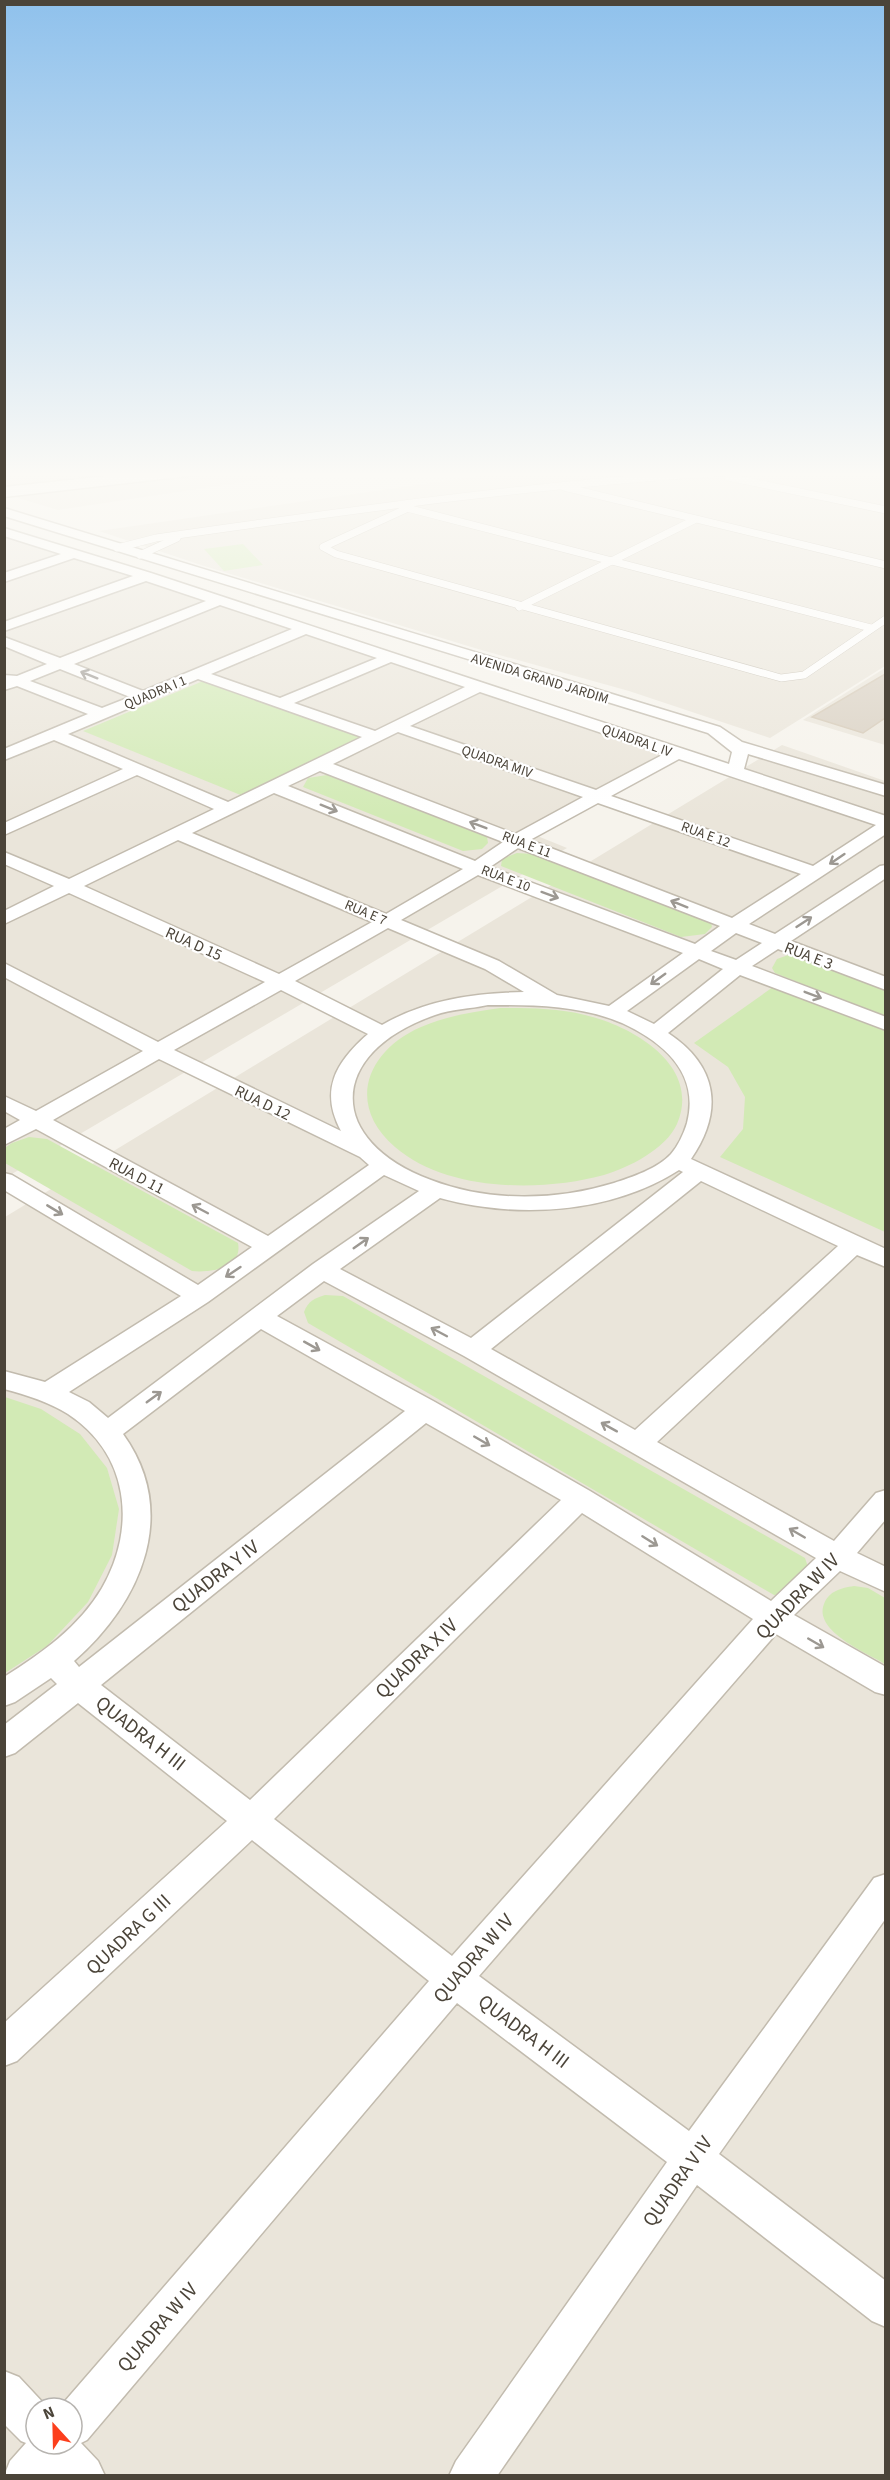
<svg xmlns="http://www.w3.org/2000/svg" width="890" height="2480" viewBox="0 0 890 2480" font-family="'Source Sans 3',sans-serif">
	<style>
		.residential { fill: #eae5da; fill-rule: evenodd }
		.green { fill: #d2eab5 }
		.building { fill: #d8cfc1; stroke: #d3c7b4; stroke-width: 1.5 }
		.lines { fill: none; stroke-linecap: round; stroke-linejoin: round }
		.service-casing { stroke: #c2bbae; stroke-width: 8 }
		.minor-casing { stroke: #c2bbae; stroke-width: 3 }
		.tertiary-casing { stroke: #c2bbae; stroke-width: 3 }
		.service { stroke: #fff; stroke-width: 7 }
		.minor { fill: #fff; fill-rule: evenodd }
		.tertiary { fill: #fff; fill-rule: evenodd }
		.oneway { stroke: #9c9892 }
		.labels { text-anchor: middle; stroke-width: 4.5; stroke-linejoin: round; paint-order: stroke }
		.far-street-label { font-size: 14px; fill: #4b4439; stroke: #fff }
		.street-label { font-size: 16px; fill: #4b4439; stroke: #fff }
		.near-street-label { font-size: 20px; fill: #4b4439; stroke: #fff }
	</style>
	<rect width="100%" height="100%" fill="#f6f3ec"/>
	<!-- residential -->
	<g class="residential">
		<path d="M4 471H317L58 510 5 494Z"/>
		<path d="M513 471H885V666L770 738 629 691 478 649 201 565 99 531Z"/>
		<path d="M4 534 677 753 535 835 567 848 5 1178Z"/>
		<path d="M885 668V745L803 720Z"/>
		<path d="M782 745 885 781V2475L5 2476V1217ZM36 2408H72V2444H36Z"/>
	</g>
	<!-- green -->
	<g class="green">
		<path d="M243 544 263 565 224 571 204 549Z"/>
		<path d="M208 679 366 737 243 796 83 731Z"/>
		<path d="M327 775 487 837 488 843 482 849 463 851 303 787 308 778Z"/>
		<path d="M517 853 532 854 710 919 712 927 705 934 681 937 501 866 502 859Z"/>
		<path d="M791 954 885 986V1017L775 973 772 968 777 959Z"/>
		<path d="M773 987 885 1031V1232L720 1157 743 1129 745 1097 728 1067 694 1043Z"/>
		<path d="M500 1008C529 1008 557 1008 585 1015 633 1026 702 1066 677 1124 666 1149 628 1168 604 1175 542 1192 447 1192 395 1147 346 1105 366 1051 421 1027 446 1016 473 1012 500 1008Z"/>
		<path d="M29 1137 47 1139 238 1243C243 1268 210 1273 192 1271L5 1163 6 1147 12 1143Z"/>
		<path d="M325 1295 343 1296 805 1558 808 1567 786 1594 774 1595 308 1323 304 1312C308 1301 315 1298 325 1295Z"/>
		<path d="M5 1397 41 1409 80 1434 107 1468 119 1509 112 1555 88 1602 47 1646 5 1673Z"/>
		<path d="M854 1586 868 1588 885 1598V1664C867 1653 813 1631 824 1604 829 1591 841 1588 854 1586Z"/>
	</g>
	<!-- building -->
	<path class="building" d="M885 674V718L863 733 812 717Z"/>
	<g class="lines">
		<!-- service casing -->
		<g class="service-casing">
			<g id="service">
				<path d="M728 477 886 510"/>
				<path d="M564 487 886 565"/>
				<path d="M403 507 871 628"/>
				<path d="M408 508 323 547 336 554 781 678 804 675 886 619"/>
				<path d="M117 548 156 538C352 510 548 482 746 471"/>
				<path d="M140 555 177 538"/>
				<path d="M519 607 694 520"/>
			</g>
		</g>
		<!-- minor casing -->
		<g class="minor-casing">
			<path id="minor" d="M4 508 720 727 742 742 886 785V796L748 754 744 769 886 816V834L749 924 775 934 880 866 886 865V878L791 941 886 977V990L778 949 752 966 886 1017V1030L740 975 668 1033C718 1066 724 1111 691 1159L886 1249V1267L857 1255 657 1442 834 1541 876 1493 886 1490V1519L857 1553 886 1567V1592L840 1571 794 1615 886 1667V1695L875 1692 776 1634 479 1976 689 2131 874 1878 886 1874V1918L719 2154 886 2281V2327L872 2321 697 2185 497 2476H449L456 2461 667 2162 457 2003 87 2440 81 2443 98 2461 105 2476H4L10 2461 26 2443 21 2441 4 2424V2371L19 2377 48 2408H36V2444H72V2408H59L429 1981 252 1840 17 2061 4 2066V2023L227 1821 78 1703 15 1753 4 1757V1725L57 1684 51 1678 15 1702 4 1706V1677C42 1653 79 1627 102 1588 137 1527 129 1454 68 1414 49 1402 27 1395 4 1389V1371L45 1382 181 1296 4 1190V1173L12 1175 198 1285 252 1247 36 1129 4 1145V1129L20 1120 4 1111V1096L36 1111 143 1051 4 977V963L158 1042 265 982 69 893 4 924V911L54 886 4 864V852L69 879 214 809 137 775 4 835V823L123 769 54 740 4 760V749L88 714 17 686 4 690V675L17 676 47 664 4 646V637L60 658 206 601 146 581 4 631V622L133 576 74 558 4 582V573L61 554 4 536V528L151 573 729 764 732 752 708 733 4 516ZM220 605 292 629 143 691 74 664ZM306 634 377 658 280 698 211 674ZM391 662 465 687 375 731 294 703ZM60 669 130 697 102 708 30 681ZM198 679 362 737 228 802 68 734ZM480 692 664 754 596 790 410 726ZM398 732 583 797 515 834 333 764ZM679 759 876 825 813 866 611 796ZM320 771 503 842 475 861 288 786ZM274 793 463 869 386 914 192 833ZM598 803 801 874 732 918 530 840ZM178 840 372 922 279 974 84 886ZM518 848 720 926 695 944 490 867ZM478 875 683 953 609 1006 557 995 499 961 401 920ZM388 928 485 969 524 992C474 993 425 1000 382 1025L295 981ZM736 933 762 943 736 960 711 951ZM699 959 723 969 654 1024 627 1011ZM281 990 368 1034C336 1062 319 1090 341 1131L174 1050ZM488 1005C533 1005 580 1005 622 1023 663 1042 700 1073 687 1123 684 1133 678 1146 671 1154 657 1169 632 1177 614 1183 556 1201 488 1202 431 1180 324 1140 328 1052 435 1015 451 1009 470 1009 488 1005ZM159 1059 360 1157 369 1165 268 1236 53 1120ZM679 1170 683 1172 471 1338 340 1269 440 1198C517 1219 610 1214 679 1170ZM384 1175 419 1191 313 1264 108 1418 89 1402 69 1392 208 1302ZM701 1181 838 1246 635 1430 491 1349ZM324 1281 464 1356 816 1558 771 1601 590 1491 435 1402 277 1316ZM261 1329 405 1411 79 1667 74 1661C141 1603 180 1513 123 1434ZM426 1423 561 1500 250 1800 101 1685ZM582 1513 753 1619 452 1956 274 1819Z"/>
		</g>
		<!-- tertiary casing -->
		<g class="tertiary-casing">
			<path id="tertiary" d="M154 471H204L197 475 4 497V487Z"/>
		</g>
		<!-- service -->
		<use href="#service" class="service"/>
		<!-- minor -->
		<use href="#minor" class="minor"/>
		<!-- tertiary -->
		<use href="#tertiary" class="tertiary"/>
	</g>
	<!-- one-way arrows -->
	<defs><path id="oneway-shaft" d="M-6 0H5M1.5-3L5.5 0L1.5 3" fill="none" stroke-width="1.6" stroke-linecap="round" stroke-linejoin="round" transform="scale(1.5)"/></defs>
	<g class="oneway">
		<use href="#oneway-shaft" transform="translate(89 675) rotate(-158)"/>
		<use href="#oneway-shaft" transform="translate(329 808) rotate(22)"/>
		<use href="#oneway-shaft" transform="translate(478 825) rotate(-159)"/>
		<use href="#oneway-shaft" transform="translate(837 859) rotate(146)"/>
		<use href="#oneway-shaft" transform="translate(550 895) rotate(20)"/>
		<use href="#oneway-shaft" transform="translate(679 904) rotate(-158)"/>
		<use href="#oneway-shaft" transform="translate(804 922) rotate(-33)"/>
		<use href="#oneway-shaft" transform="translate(658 979) rotate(144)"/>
		<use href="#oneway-shaft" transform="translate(813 995) rotate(21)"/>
		<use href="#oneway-shaft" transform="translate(200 1209) rotate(-152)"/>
		<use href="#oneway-shaft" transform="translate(55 1210) rotate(31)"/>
		<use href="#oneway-shaft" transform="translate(361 1243) rotate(-35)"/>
		<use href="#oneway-shaft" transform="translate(233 1272) rotate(146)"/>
		<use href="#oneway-shaft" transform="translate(439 1332) rotate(-152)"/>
		<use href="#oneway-shaft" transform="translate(312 1346) rotate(29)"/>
		<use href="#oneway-shaft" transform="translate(154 1397) rotate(-36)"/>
		<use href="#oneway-shaft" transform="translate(609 1427) rotate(-151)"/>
		<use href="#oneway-shaft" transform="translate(482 1441) rotate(30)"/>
		<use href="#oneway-shaft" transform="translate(797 1533) rotate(-150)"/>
		<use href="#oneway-shaft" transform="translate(650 1541) rotate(32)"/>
		<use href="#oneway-shaft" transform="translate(816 1643) rotate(30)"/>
	</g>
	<!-- sky -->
	<linearGradient id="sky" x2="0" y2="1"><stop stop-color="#8fc1ec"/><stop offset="0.58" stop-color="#fbfaf6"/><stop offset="1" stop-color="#fbfaf6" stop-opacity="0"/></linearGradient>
	<rect width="890" height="818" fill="url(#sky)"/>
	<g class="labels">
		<!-- far-street labels -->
		<g class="far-street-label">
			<text transform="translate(540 678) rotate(17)" y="5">AVENIDA GRAND JARDIM</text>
			<text transform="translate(155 692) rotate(-23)" y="5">QUADRA I 1</text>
			<text transform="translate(637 740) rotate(19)" y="5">QUADRA L IV</text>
			<text transform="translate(497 761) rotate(19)" y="5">QUADRA MIV</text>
			<text transform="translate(706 834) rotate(20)" y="5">RUA E 12</text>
			<text transform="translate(527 844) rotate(21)" y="5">RUA E 11</text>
			<text transform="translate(506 878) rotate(21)" y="5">RUA E 10</text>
			<text transform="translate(366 912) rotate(23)" y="5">RUA E 7</text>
		</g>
		<!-- street labels -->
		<g class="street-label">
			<text transform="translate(194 943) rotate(24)" y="6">RUA D 15</text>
			<text transform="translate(809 955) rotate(21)" y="6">RUA E 3</text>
			<text transform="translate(263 1102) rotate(26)" y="6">RUA D 12</text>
			<text transform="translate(137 1175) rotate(28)" y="6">RUA D 11</text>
		</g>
		<!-- near-street labels -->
		<g class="near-street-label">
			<text transform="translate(215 1576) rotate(-38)" y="7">QUADRA Y IV</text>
			<text transform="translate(797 1596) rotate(-46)" y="7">QUADRA W IV</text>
			<text transform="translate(416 1658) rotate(-44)" y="7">QUADRA X IV</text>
			<text transform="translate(141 1733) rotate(38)" y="7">QUADRA H III</text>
			<text transform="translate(128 1934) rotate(-43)" y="7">QUADRA G III</text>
			<text transform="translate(473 1958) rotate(-49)" y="7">QUADRA W IV</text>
			<text transform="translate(524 2031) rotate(37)" y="7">QUADRA H III</text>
			<text transform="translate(677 2181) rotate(-55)" y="7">QUADRA V IV</text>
			<text transform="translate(157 2327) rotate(-49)" y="7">QUADRA W IV</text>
		</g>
	</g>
	<!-- border -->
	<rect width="890" height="2480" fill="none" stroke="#4b4439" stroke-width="12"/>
	<!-- north arrow -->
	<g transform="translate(54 2426) rotate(338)"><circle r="28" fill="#ffffff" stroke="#b7b4b0" stroke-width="1.5"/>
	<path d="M0-4.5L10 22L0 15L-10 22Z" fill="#fc3f1d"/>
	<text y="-9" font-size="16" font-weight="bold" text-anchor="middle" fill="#4b4439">N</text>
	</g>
</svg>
